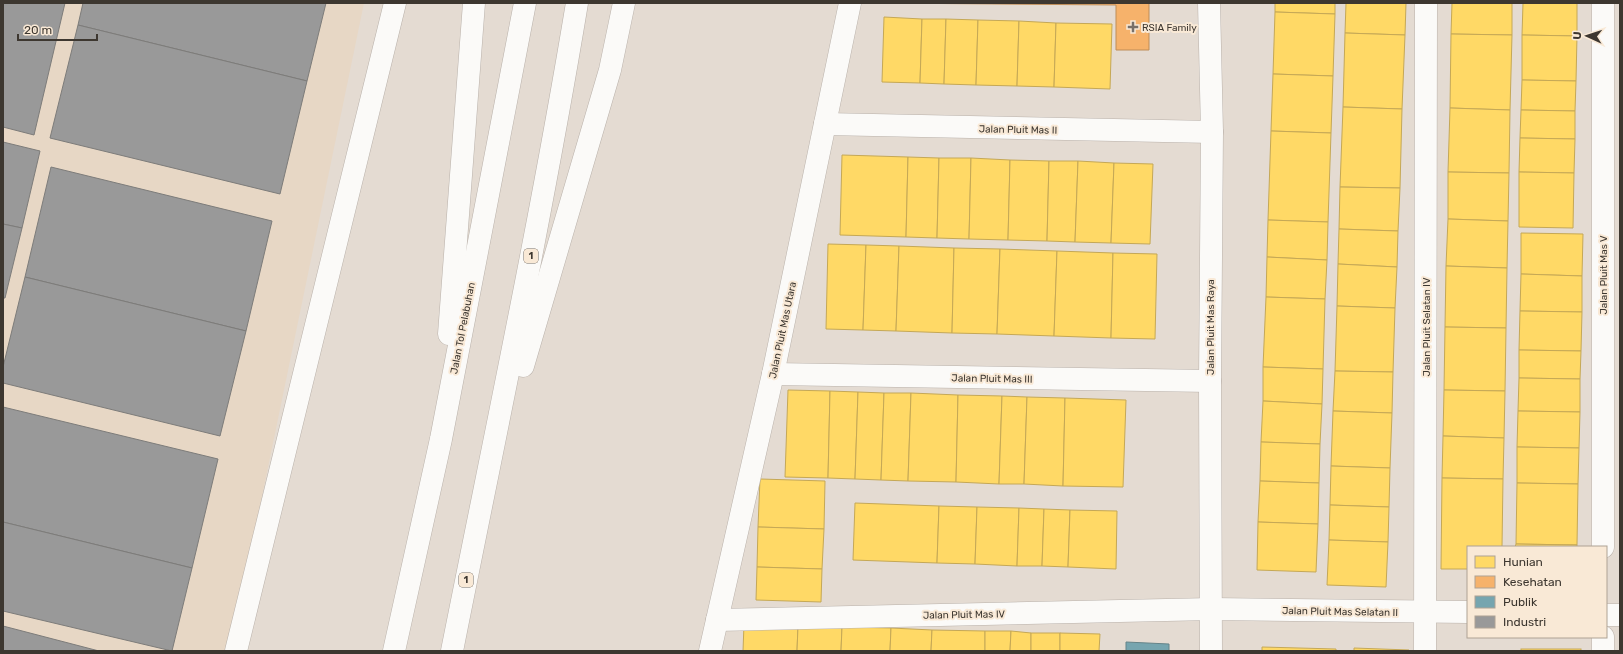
<svg xmlns="http://www.w3.org/2000/svg" width="1623" height="654" viewBox="0 0 1623 654" font-family="Rubik,sans-serif">
	<style>
		.built { fill: #e7d7c5 }
		.homes { fill: #ffd966; stroke: #c5a856 }
		.health { fill: #f6b26b; stroke: #be8d59 }
		.public { fill: #76a5af; stroke: #658489 }
		.industry { fill: #999; stroke: #7d7c7a }
		.lines { fill: none; stroke-linecap: round; stroke-linejoin: round }
		.minor-casing { stroke: #b9b1aa; stroke-width: 23 }
		.motorway-casing { stroke: #b9b1aa; stroke-width: 23 }
		.minor { stroke: #fbfaf8; stroke-width: 22 }
		.motorway { stroke: #fbfaf8; stroke-width: 22 }
		.poi-dot { fill: #777069; stroke: #f9e9d6; stroke-width: 1.5 }
		.labels { text-anchor: middle; stroke-width: 4; stroke-linejoin: round; paint-order: stroke }
		.shield { fill: #f9e9d6; stroke: #756c62; stroke-width: 1 }
		.shield-label { font-size: 9px; font-weight: bold; fill: #3d3730 }
		.poi-label { font-size: 10px; fill: #3d3730; stroke: #f9e9d6; text-anchor: start }
		.street-label { font-size: 10px; fill: #3d3730; stroke: #f9e9d6 }
	</style>
	<rect width="100%" height="100%" fill="#e4dbd2"/>
	<!-- built -->
	<path class="built" d="M3 3H364L230 651H3Z"/>
	<!-- homes -->
	<g class="homes">
		<path d="M1275 3H1335V14L1275 12Z"/>
		<path d="M1346 3H1406L1405 35 1345 33Z"/>
		<path d="M1452 3H1512V35L1451 34Z"/>
		<path d="M1523 3H1577V36L1522 35Z"/>
		<path d="M1275 12 1335 14 1333 76 1273 74Z"/>
		<path d="M884 17 922 19 920 83 882 82Z"/>
		<path d="M922 19H946L944 84 920 83Z"/>
		<path d="M946 19 978 20 976 85 944 84Z"/>
		<path d="M978 20 1019 21 1017 86 976 85Z"/>
		<path d="M1019 21 1056 23 1054 87 1017 86Z"/>
		<path d="M1056 23 1112 24 1110 89 1054 87Z"/>
		<path d="M1345 33 1405 35 1402 109 1343 107Z"/>
		<path d="M1451 34 1512 35 1510 110 1450 108Z"/>
		<path d="M1522 35 1577 36 1576 81 1522 80Z"/>
		<path d="M1273 74 1333 76 1331 133 1271 131Z"/>
		<path d="M1522 80 1576 81 1575 111 1521 110Z"/>
		<path d="M1343 107 1402 109 1400 188 1340 187Z"/>
		<path d="M1450 108 1510 110 1509 173 1448 172Z"/>
		<path d="M1521 110 1575 111V139L1520 138Z"/>
		<path d="M1271 131 1331 133 1328 222 1268 220Z"/>
		<path d="M1520 138 1575 139 1574 173 1519 172Z"/>
		<path d="M842 155 908 157 906 237 840 235Z"/>
		<path d="M908 157 939 158 937 238 906 237Z"/>
		<path d="M939 158H971L969 239 937 238Z"/>
		<path d="M971 158 1010 160 1008 240 969 239Z"/>
		<path d="M1010 160 1049 161 1047 241 1008 240Z"/>
		<path d="M1049 161H1078L1075 242 1047 241Z"/>
		<path d="M1078 161 1114 163 1111 243 1075 242Z"/>
		<path d="M1114 163 1153 164 1150 244 1111 243Z"/>
		<path d="M1448 172 1509 173 1508 221 1448 219Z"/>
		<path d="M1519 172 1574 173 1573 228 1519 227Z"/>
		<path d="M1340 187 1400 188 1398 231 1339 229Z"/>
		<path d="M1448 219 1508 221 1507 268 1446 266Z"/>
		<path d="M1268 220 1328 222 1327 260 1267 257Z"/>
		<path d="M1339 229 1398 231 1397 267 1338 264Z"/>
		<path d="M1521 233 1583 234 1582 276 1521 274Z"/>
		<path d="M828 244 866 245 863 330 826 329Z"/>
		<path d="M866 245 899 246 896 331 863 330Z"/>
		<path d="M899 246 954 248 952 333 896 331Z"/>
		<path d="M954 248 1000 249 997 334 952 333Z"/>
		<path d="M1000 249 1057 251 1054 336 997 334Z"/>
		<path d="M1057 251 1113 253 1111 338 1054 336Z"/>
		<path d="M1113 253 1157 254 1155 339 1111 338Z"/>
		<path d="M1267 257 1327 260 1325 299 1266 297Z"/>
		<path d="M1338 264 1397 267 1395 308 1337 306Z"/>
		<path d="M1446 266 1507 268 1506 328 1445 327Z"/>
		<path d="M1521 274 1582 276V312L1520 311Z"/>
		<path d="M1266 297 1325 299 1323 369 1263 367Z"/>
		<path d="M1337 306 1395 308 1393 372 1335 371Z"/>
		<path d="M1520 311 1582 312 1581 351 1519 350Z"/>
		<path d="M1445 327 1506 328 1505 391 1444 390Z"/>
		<path d="M1519 350 1581 351 1580 379 1519 378Z"/>
		<path d="M1263 367 1323 369 1322 404 1263 401Z"/>
		<path d="M1335 371 1393 372 1392 413 1333 411Z"/>
		<path d="M1519 378 1580 379V412L1518 411Z"/>
		<path d="M788 390 830 391 828 478 785 477Z"/>
		<path d="M1444 390 1505 391 1504 438 1443 436Z"/>
		<path d="M830 391 858 392 855 479 828 478Z"/>
		<path d="M858 392 884 393 881 480 855 479Z"/>
		<path d="M884 393H911L908 481 881 480Z"/>
		<path d="M911 393 958 395 956 482 908 481Z"/>
		<path d="M958 395 1002 396 999 484 956 482Z"/>
		<path d="M1002 396 1027 397 1024 484H999Z"/>
		<path d="M1027 397 1065 398 1063 486 1024 484Z"/>
		<path d="M1065 398 1126 400 1123 487 1063 486Z"/>
		<path d="M1263 401 1322 404 1320 444 1261 442Z"/>
		<path d="M1333 411 1392 413 1390 468 1331 466Z"/>
		<path d="M1518 411 1580 412 1579 448 1517 447Z"/>
		<path d="M1443 436 1504 438 1503 479 1442 478Z"/>
		<path d="M1261 442 1320 444 1319 483 1260 481Z"/>
		<path d="M1517 447 1579 448 1578 484 1517 483Z"/>
		<path d="M1331 466 1390 468 1389 507 1330 505Z"/>
		<path d="M1442 478 1503 479 1502 547H1468V569H1441Z"/>
		<path d="M760 479 825 481 824 529 758 527Z"/>
		<path d="M1260 481 1319 483 1318 524 1258 522Z"/>
		<path d="M1517 483 1578 484 1577 545 1516 544Z"/>
		<path d="M855 503 939 506 937 563 853 560Z"/>
		<path d="M1330 505 1389 507 1388 542 1329 540Z"/>
		<path d="M939 506 977 507 975 564 937 563Z"/>
		<path d="M977 507 1019 508 1017 566 975 564Z"/>
		<path d="M1019 508 1044 509 1042 566H1017Z"/>
		<path d="M1044 509 1070 510 1068 567 1042 566Z"/>
		<path d="M1070 510 1117 511 1116 569 1068 567Z"/>
		<path d="M1258 522 1318 524 1316 572 1257 570Z"/>
		<path d="M758 527 824 529 822 569 757 567Z"/>
		<path d="M1329 540 1388 542 1386 587 1327 585Z"/>
		<path d="M1516 544 1577 545V547H1515Z"/>
		<path d="M757 567 822 569 821 602 756 600Z"/>
		<path d="M744 624 798 626 797 651H743Z"/>
		<path d="M798 626 842 627 841 651H797Z"/>
		<path d="M842 627 891 628 890 651H841Z"/>
		<path d="M891 628 932 630 931 651H890Z"/>
		<path d="M932 630 985 631V651H931Z"/>
		<path d="M985 631H1011L1010 651H985Z"/>
		<path d="M1011 631 1031 633V651H1010Z"/>
		<rect x="1031" y="633" width="29" height="18"/>
		<path d="M1060 633 1100 634 1099 651H1060Z"/>
		<path d="M1262 647 1336 649V651H1262Z"/>
		<path d="M1354 648 1409 650 1408 651H1354Z"/>
		<rect x="1521" y="649" width="60" height="2"/>
	</g>
	<!-- health -->
	<path class="health" d="M879 3H1149V50H1116V5Z"/>
	<!-- public -->
	<path class="public" d="M1126 642 1169 644V651H1126Z"/>
	<!-- industry -->
	<g class="industry">
		<path d="M3 3H65L34 135 3 127Z"/>
		<path d="M83 3H326L307 81 78 25Z"/>
		<path d="M78 25 307 81 280 194 50 138Z"/>
		<path d="M3 142 40 151 22 228 3 224Z"/>
		<path d="M51 167 272 221 246 331 25 277Z"/>
		<path d="M3 224 22 228 5 298H3Z"/>
		<path d="M25 277 246 331 220 436 3 383V367Z"/>
		<path d="M3 407 218 459 192 568 3 522Z"/>
		<path d="M3 522 192 568 172 651 3 611Z"/>
		<path d="M3 626 99 651H3Z"/>
	</g>
	<g class="lines">
		<!-- minor casing -->
		<g class="minor-casing">
			<g id="minor">
				<path d="M1209 3 1212 132 1210 381 1211 651"/>
				<path d="M1603 3V547"/>
				<path d="M825 124 1212 132"/>
				<path d="M773 374 1210 381"/>
				<path d="M1606 615H1620"/>
				<path d="M717 620 1212 609 1468 612"/>
				<path d="M1603 637V651"/>
				<path d="M236 651 395 3"/>
				<path d="M710 651 773 374 850 3"/>
				<path d="M1425 651 1426 3"/>
			</g>
		</g>
		<!-- motorway casing -->
		<g class="motorway-casing">
			<g id="motorway">
				<path d="M449 334 474 3"/>
				<path d="M523 366 610 70 624 3"/>
				<path d="M394 651 441 439 525 3"/>
				<path d="M452 651C495 435 541 220 577 3"/>
			</g>
		</g>
		<!-- minor -->
		<use href="#minor" class="minor"/>
		<!-- motorway -->
		<use href="#motorway" class="motorway"/>
	</g>
	<!-- markers -->
	<path class="poi-dot" d="M1131 21h4v4h4v4h-4v4h-4v-4h-4v-4h4z"/>
	<g class="labels">
		<!-- shield labels -->
		<g class="shield">
			<rect x="524" y="249" width="14" height="14" rx="3"/>
			<rect x="459" y="573" width="14" height="14" rx="3"/>
		</g>
		<g class="shield-label">
			<text x="531" y="259">1</text>
			<text x="466" y="583">1</text>
		</g>
		<!-- poi labels -->
		<g class="poi-label">
			<text x="1142" y="31">RSIA Family</text>
		</g>
		<!-- street labels -->
		<g class="street-label">
			<text transform="translate(1018 129) rotate(1)" y="4">Jalan Pluit Mas II</text>
			<text transform="translate(1603 275) rotate(-90)" y="4">Jalan Pluit Mas V</text>
			<text transform="translate(1210 327) rotate(-90)" y="4">Jalan Pluit Mas Raya</text>
			<text transform="translate(1426 327) rotate(-90)" y="4">Jalan Pluit Selatan IV</text>
			<text transform="translate(462 328) rotate(-79)" y="4">Jalan Tol Pelabuhan</text>
			<text transform="translate(782 330) rotate(-78)" y="4">Jalan Pluit Mas Utara</text>
			<text transform="translate(992 378) rotate(1)" y="4">Jalan Pluit Mas III</text>
			<text transform="translate(1340 611) rotate(1)" y="4">Jalan Pluit Mas Selatan II</text>
			<text transform="translate(964 614) rotate(-1)" y="4">Jalan Pluit Mas IV</text>
		</g>
	</g>
	<!-- border -->
	<rect width="1623" height="654" fill="none" stroke="#3d3730" stroke-width="8"/>
	<!-- legend -->
	<rect x="1467" y="546" width="140" height="92" fill="#f9e9d6" stroke="#aea294"/>
	<rect x="1475" y="556" width="20" height="12" fill="#ffd966" stroke="#aea294"/>
	<text x="1503" y="566" font-size="12" fill="#3d3730">Hunian</text>
	<rect x="1475" y="576" width="20" height="12" fill="#f6b26b" stroke="#aea294"/>
	<text x="1503" y="586" font-size="12" fill="#3d3730">Kesehatan</text>
	<rect x="1475" y="596" width="20" height="12" fill="#76a5af" stroke="#aea294"/>
	<text x="1503" y="606" font-size="12" fill="#3d3730">Publik</text>
	<rect x="1475" y="616" width="20" height="12" fill="#999999" stroke="#aea294"/>
	<text x="1503" y="626" font-size="12" fill="#3d3730">Industri</text>
	<!-- north arrow -->
	<g transform="translate(1587 36) rotate(273)" stroke="#f9e9d6" stroke-width="3" paint-order="stroke">
	<path d="M0-3L7 15L0 10L-7 15Z" fill="#3d3730"/>
	<text y="-6" font-size="11" font-weight="bold" text-anchor="middle" fill="#3d3730">U</text>
	</g>
	<!-- scale -->
	<path d="M18 34v6h79v-6" fill="none" stroke="#3d3730" stroke-width="2"/>
	<text x="24" y="34" font-size="12" fill="#3d3730" stroke="#f9e9d6" stroke-width="3" paint-order="stroke">20 m</text>
</svg>
